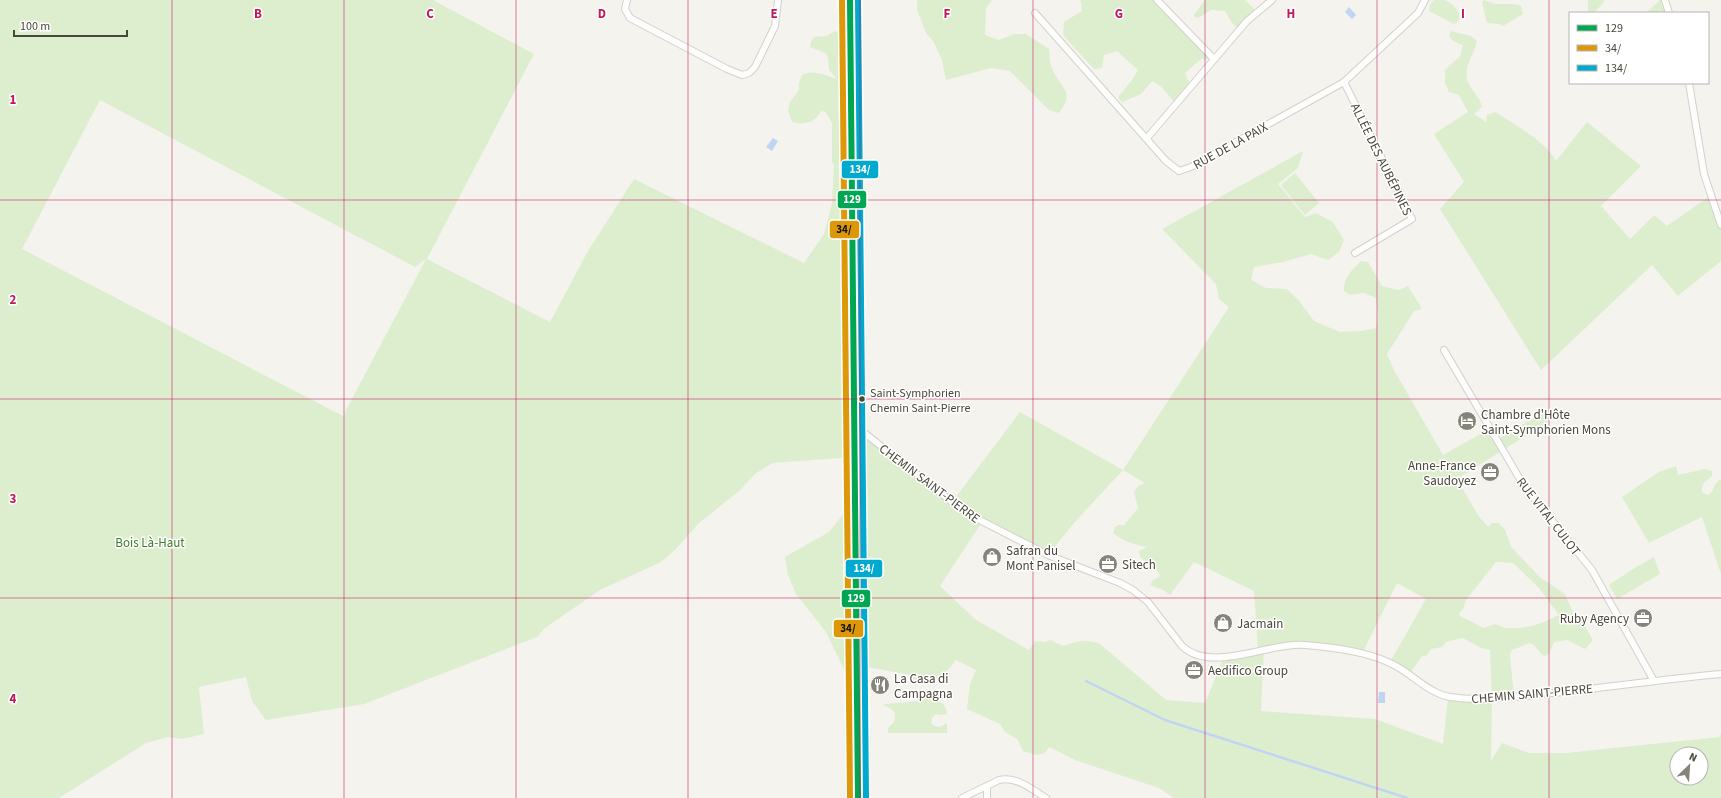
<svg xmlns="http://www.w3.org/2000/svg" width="1721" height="798" viewBox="0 0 1721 798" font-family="'Source Sans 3',sans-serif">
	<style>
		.green { fill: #ddeecf; fill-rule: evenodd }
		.water { fill: #c0d5f1 }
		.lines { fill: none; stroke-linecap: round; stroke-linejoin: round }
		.stream { stroke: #c0d5f1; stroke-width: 2.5 }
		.street-casing { stroke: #d2d1cb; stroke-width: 8 }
		.primary-casing { stroke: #d6d2bb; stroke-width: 12 }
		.street { stroke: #fdfdfc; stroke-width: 6 }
		.primary { stroke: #f2f0e6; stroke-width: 10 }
		.bus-1-casing { stroke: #fff; stroke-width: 9 }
		.bus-2-casing { stroke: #fff; stroke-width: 9 }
		.bus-3-casing { stroke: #fff; stroke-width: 9 }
		.bus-1 { stroke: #00a651; stroke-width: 6 }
		.bus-2 { stroke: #dd9809; stroke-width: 6 }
		.bus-3 { stroke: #00a9ce; stroke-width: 6 }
		.grid { fill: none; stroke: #c2185b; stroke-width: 1; stroke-opacity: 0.55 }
		.bus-dot { fill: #4a4639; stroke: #fff; stroke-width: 1.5 }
		.labels { text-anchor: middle; stroke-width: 3; stroke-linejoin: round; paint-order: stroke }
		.bus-label { font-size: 12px; fill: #4a4639; stroke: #fff; text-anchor: start }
		.street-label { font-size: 13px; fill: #4a4639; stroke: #fff }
		.poi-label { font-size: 13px; fill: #4a4639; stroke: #fff; text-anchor: start }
		.park-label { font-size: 13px; fill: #3d7e2a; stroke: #fff }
		.grid-label { font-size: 13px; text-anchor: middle; font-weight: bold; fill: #c2185b; stroke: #fff; stroke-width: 3; stroke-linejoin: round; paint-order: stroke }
		.line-badge { stroke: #fff; stroke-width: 1.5 }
		.badge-label { font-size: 11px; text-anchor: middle; font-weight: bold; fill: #fff }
		.pale-badge-label { font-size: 11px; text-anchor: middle; font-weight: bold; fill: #111 }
	</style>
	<rect width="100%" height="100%" fill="#f4f3ee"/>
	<!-- green -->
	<g class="green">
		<path d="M0 0H433L534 54 427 259 550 322 588 251 634 179 804 263 824 234 832 203 834 164 832 163V123L826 112 821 111C815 123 805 125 792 122L788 111 790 102 799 90V83L802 75C815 69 824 75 837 79L829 70 828 57 825 53 810 47C812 34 817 37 826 36 829 35 832 32 836 31L848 37 843 150 852 149 854 428 952 502 1020 412 1123 470 1229 307 1219 299 1216 284 1162 229 1303 151 1298 168 1278 184 1305 217 1316 213 1333 222 1344 240 1339 252 1328 260 1311 254 1283 262 1254 267 1251 280 1266 288 1287 289 1300 302 1314 321 1340 332 1361 331 1376 328 1378 315 1376 298 1364 293 1350 295 1344 291C1343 278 1352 270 1361 261L1368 262 1382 286 1399 290 1408 286 1422 309 1414 311 1387 354 1394 370 1443 455 1489 429 1496 440 1543 412 1548 422 1457 479 1478 515 1488 527 1492 523H1499L1505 530 1511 547 1541 578 1565 594 1576 619 1582 621 1593 640 1585 649 1567 640 1554 642 1549 654 1544 656C1538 652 1537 646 1530 643L1512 650 1510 655 1514 697 1492 699 1491 761 1502 743 1529 753H1566L1719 737 1721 734V798H1174L1159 788 1075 760 1049 747 1045 753 1037 755 1023 751 1017 739 1005 732 1000 724 967 709 970 684 976 670 956 660C943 677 938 680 916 681L910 675 857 665V697L826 632 796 594 788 575 785 557 829 532 855 499 854 457 773 463 756 473 739 491 699 523 676 549 661 562 600 590 545 628 537 637 364 704 266 720 252 701 246 677 199 687 204 734 182 739 169 737 146 743 59 798H0ZM100 100 415 267 426 259 343 416 22 249ZM1123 470 1145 483 1138 486 1134 492 1138 508 1124 525H1118L1115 527 1113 533C1123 541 1135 545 1147 547L1139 551 1140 557 1158 572 1160 576 1153 580 1150 585 1165 591 1170 595 1194 562 1254 591 1258 651 1224 657 1205 703 1166 700 1100 644C1084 638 1078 641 1063 646L1050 640 1045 642 1035 641 1029 650 976 620 940 586 982 522 1048 555 1074 523ZM1496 562 1513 563 1539 588 1559 615C1544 623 1527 629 1510 628 1496 628 1501 620 1484 628L1460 616 1459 613 1463 609 1466 600ZM1397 583 1426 599 1390 662 1409 675 1422 656H1426L1431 649 1442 647 1446 642 1463 638 1481 648 1490 650 1492 699 1448 697 1443 744 1375 719 1261 711 1264 650 1305 645 1362 654ZM1677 754H1701V778H1677Z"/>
		<path d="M917 0H992L986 8 985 35 999 40 1014 34H1026L1049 49C1050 54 1049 61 1051 65 1058 88 1077 89 1059 113L1049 110 1010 71 991 68 946 80 942 60 933 41 926 33 917 10Z"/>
		<path d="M1079 0H1157L1214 59H1201L1185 73 1191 87 1176 104 1161 86 1152 81 1141 94 1122 102 1118 97 1132 80 1138 70 1117 51 1104 55 1102 68 1094 69 1063 35 1064 22 1082 11 1081 2Z"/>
		<path d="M1205 0H1245L1257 12 1239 30 1232 23 1225 11 1211 10 1200 17 1196 18 1194 15Z"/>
		<path d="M1434 0C1437 0 1441 0 1444 0 1453 2 1467 18 1454 24L1429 11 1430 5Z"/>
		<path d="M1484 0 1495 4H1515L1521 6 1523 14 1503 26 1499 24 1487 23 1482 2Z"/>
		<path d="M1588 0H1603L1604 2 1594 13H1588Z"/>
		<path d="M1660 0H1665L1669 13H1646Z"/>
		<path d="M1451 31 1471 36 1477 41C1474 56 1460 71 1470 86 1475 94 1480 98 1482 107L1474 114 1486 122 1487 115 1495 112C1514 124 1545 141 1556 161L1587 122 1641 166 1601 206 1630 239 1654 215 1667 226 1711 195 1721 225V261L1678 296 1652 265 1541 370 1440 209 1464 182 1434 134 1468 112 1459 95 1449 92 1445 83V70L1460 56 1463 45C1456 42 1451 42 1449 34Z"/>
		<path d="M1295 173 1319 203 1305 215 1281 185Z"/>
		<path d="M1676 466 1678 475 1705 469 1712 471V476C1706 482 1701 482 1702 492L1707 495 1712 492C1714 487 1715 482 1721 479V574L1702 517 1649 543 1622 497 1659 472Z"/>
		<path d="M1654 557 1660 574 1617 599 1609 585 1633 569Z"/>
		<path d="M930 695C938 699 947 705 947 714L941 715 936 714 932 718 931 723 934 726 940 727 947 723V733H888V728L894 722 895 713 890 708 883 705 885 704 920 701 925 696Z"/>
	</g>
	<!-- water -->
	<g class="water">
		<path d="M1349 7 1356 15 1352 19 1345 12Z"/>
		<path d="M773 138 778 141 772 151 766 147Z"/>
		<path d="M1379 692H1385V703H1378Z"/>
	</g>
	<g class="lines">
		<!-- stream -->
		<path class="stream" d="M1086 681 1165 720 1407 798"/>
		<!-- street casing -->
		<g class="street-casing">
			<g id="street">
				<path d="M627 0 625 9 630 18 727 69 742 75 749 73 755 67 775 26 778 0"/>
				<path d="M1157 0 1214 59"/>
				<path d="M1665 0 1669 13"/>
				<path d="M1035 13 1166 161 1179 171 1191 167 1344 82 1418 13 1425 0"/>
				<path d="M1344 82 1412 219 1355 253"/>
				<path d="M1689 83 1704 174 1721 225"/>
				<path d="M1147 138 1247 21 1272 0"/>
				<path d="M1444 350 1524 486 1592 570 1654 681"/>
				<path d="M854 428 862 431 966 513 1048 555 1120 583 1133 590 1148 602 1182 646C1212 674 1268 642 1305 645 1332 647 1365 651 1390 663 1411 672 1427 693 1450 697 1484 702 1519 696 1553 693 1609 687 1665 679 1721 674"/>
				<path d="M987 786V798"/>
				<path d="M962 798 999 780C1017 776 1031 789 1046 798"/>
			</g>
		</g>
		<!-- primary casing -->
		<g class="primary-casing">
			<path id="primary" d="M850 0 858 798"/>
		</g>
		<!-- street -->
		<use href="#street" class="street"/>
		<!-- primary -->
		<use href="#primary" class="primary"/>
		<!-- bus-1 casing -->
		<g class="bus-1-casing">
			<path id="bus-1" d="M850 0 858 798"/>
		</g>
		<!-- bus-2 casing -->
		<g class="bus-2-casing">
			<path id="bus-2" d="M842 0 850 798"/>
		</g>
		<!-- bus-3 casing -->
		<g class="bus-3-casing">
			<path id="bus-3" d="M858 0 866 798"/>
		</g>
		<!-- bus-1 -->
		<use href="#bus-1" class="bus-1"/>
		<!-- bus-2 -->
		<use href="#bus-2" class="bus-2"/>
		<!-- bus-3 -->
		<use href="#bus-3" class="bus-3"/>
	</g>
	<!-- grid -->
	<path class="grid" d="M172 0V798M344 0V798M516 0V798M688 0V798M860 0V798M1033 0V798M1205 0V798M1377 0V798M1549 0V798M0 200H1721M0 399H1721M0 598H1721"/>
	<!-- icons -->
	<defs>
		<g id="hotel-disc" transform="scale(1)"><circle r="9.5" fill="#868378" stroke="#fff"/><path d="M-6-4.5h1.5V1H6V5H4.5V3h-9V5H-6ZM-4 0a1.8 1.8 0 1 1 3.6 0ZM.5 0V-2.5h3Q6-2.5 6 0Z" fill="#fff"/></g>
		<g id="office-disc" transform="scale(1)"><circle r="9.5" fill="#868378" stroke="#fff"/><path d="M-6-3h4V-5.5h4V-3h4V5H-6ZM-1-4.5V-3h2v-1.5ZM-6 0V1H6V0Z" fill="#fff"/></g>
		<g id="shop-disc" transform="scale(1)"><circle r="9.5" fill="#868378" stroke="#fff"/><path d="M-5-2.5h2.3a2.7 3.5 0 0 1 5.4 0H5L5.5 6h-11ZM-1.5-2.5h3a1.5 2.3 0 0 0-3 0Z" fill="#fff"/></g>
		<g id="restaurant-disc" transform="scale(1)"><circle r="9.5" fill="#868378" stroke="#fff"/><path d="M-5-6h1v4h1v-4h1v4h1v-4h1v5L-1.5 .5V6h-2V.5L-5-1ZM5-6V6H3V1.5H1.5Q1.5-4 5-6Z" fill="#fff"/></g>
	</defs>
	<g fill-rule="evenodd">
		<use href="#hotel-disc" x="1467" y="421"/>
		<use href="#office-disc" x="1490" y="472"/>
		<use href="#shop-disc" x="992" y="557"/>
		<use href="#office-disc" x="1108" y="564"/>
		<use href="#office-disc" x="1643" y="618"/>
		<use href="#shop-disc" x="1223" y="623"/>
		<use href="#office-disc" x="1194" y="670"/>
		<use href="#restaurant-disc" x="880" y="685"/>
	</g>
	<!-- markers -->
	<circle class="bus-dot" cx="862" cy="399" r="3.5"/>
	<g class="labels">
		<!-- bus labels -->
		<g class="bus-label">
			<text x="870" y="397">Saint-Symphorien<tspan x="870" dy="15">Chemin Saint-Pierre</tspan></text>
		</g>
		<!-- street labels -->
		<g class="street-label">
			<text transform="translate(1230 145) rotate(-29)" y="5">RUE DE LA PAIX</text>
			<text transform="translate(1382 159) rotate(64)" y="5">ALLÉE DES AUBÉPINES</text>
			<text transform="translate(930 483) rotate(37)" y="5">CHEMIN SAINT-PIERRE</text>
			<text transform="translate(1549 516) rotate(52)" y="5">RUE VITAL CULOT</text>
			<text transform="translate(1532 693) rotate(-5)" y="5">CHEMIN SAINT-PIERRE</text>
		</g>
		<!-- poi labels -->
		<g class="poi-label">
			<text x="1481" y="419">Chambre d'Hôte<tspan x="1481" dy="15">Saint-Symphorien Mons</tspan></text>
			<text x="1476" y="470" text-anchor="end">Anne-France<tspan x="1476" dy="15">Saudoyez</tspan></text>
			<text x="1006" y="555">Safran du<tspan x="1006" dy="15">Mont Panisel</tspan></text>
			<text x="1122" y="569">Sitech</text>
			<text x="1629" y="623" text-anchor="end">Ruby Agency</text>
			<text x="1237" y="628">Jacmain</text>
			<text x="1208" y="675">Aedifico Group</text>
			<text x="894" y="683">La Casa di<tspan x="894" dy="15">Campagna</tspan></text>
		</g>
		<!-- park labels -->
		<g class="park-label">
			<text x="150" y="547">Bois Là-Haut</text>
		</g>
	</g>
	<g class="grid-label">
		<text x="258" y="18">B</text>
		<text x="430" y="18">C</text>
		<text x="602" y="18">D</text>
		<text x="774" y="18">E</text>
		<text x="947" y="18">F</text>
		<text x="1119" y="18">G</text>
		<text x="1291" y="18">H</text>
		<text x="1463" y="18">I</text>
		<text x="13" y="104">1</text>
		<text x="13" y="304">2</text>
		<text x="13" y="503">3</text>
		<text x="13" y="703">4</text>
	</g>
	<g class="line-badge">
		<rect x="841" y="160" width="38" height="19" rx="4" fill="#00a9ce"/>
		<rect x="837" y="190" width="30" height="19" rx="4" fill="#00a651"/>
		<rect x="829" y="220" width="31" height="19" rx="4" fill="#dd9809"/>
		<rect x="845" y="559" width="38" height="19" rx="4" fill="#00a9ce"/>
		<rect x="841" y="589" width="30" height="19" rx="4" fill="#00a651"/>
		<rect x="833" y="619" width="31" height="19" rx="4" fill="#dd9809"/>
	</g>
	<g class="badge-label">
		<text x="860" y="173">134/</text>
		<text x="852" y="203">129</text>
		<text x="864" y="572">134/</text>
		<text x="856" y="602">129</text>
	</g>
	<g class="pale-badge-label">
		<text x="844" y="233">34/</text>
		<text x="848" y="632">34/</text>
	</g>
	<!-- legend -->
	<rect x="1569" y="12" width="140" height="72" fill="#ffffff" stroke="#b7b5b0"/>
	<rect x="1577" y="25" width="20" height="6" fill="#00a651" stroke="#b7b5b0"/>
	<text x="1605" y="32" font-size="12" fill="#4a4639">129</text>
	<rect x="1577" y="45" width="20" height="6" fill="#dd9809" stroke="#b7b5b0"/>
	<text x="1605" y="52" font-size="12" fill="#4a4639">34/</text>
	<rect x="1577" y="65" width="20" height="6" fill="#00a9ce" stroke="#b7b5b0"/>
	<text x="1605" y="72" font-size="12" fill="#4a4639">134/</text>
	<!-- north arrow -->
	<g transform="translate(1689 766) rotate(25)"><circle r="19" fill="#ffffff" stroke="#b7b5b0"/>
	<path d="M0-3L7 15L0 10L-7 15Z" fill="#868378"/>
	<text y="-6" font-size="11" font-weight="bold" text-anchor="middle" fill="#4a4639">N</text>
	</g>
	<!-- scale -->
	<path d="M14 30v6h113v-6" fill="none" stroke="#4a4639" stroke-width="2"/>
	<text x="20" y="30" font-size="12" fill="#4a4639" stroke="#ffffff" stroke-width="3" paint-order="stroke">100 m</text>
</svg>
